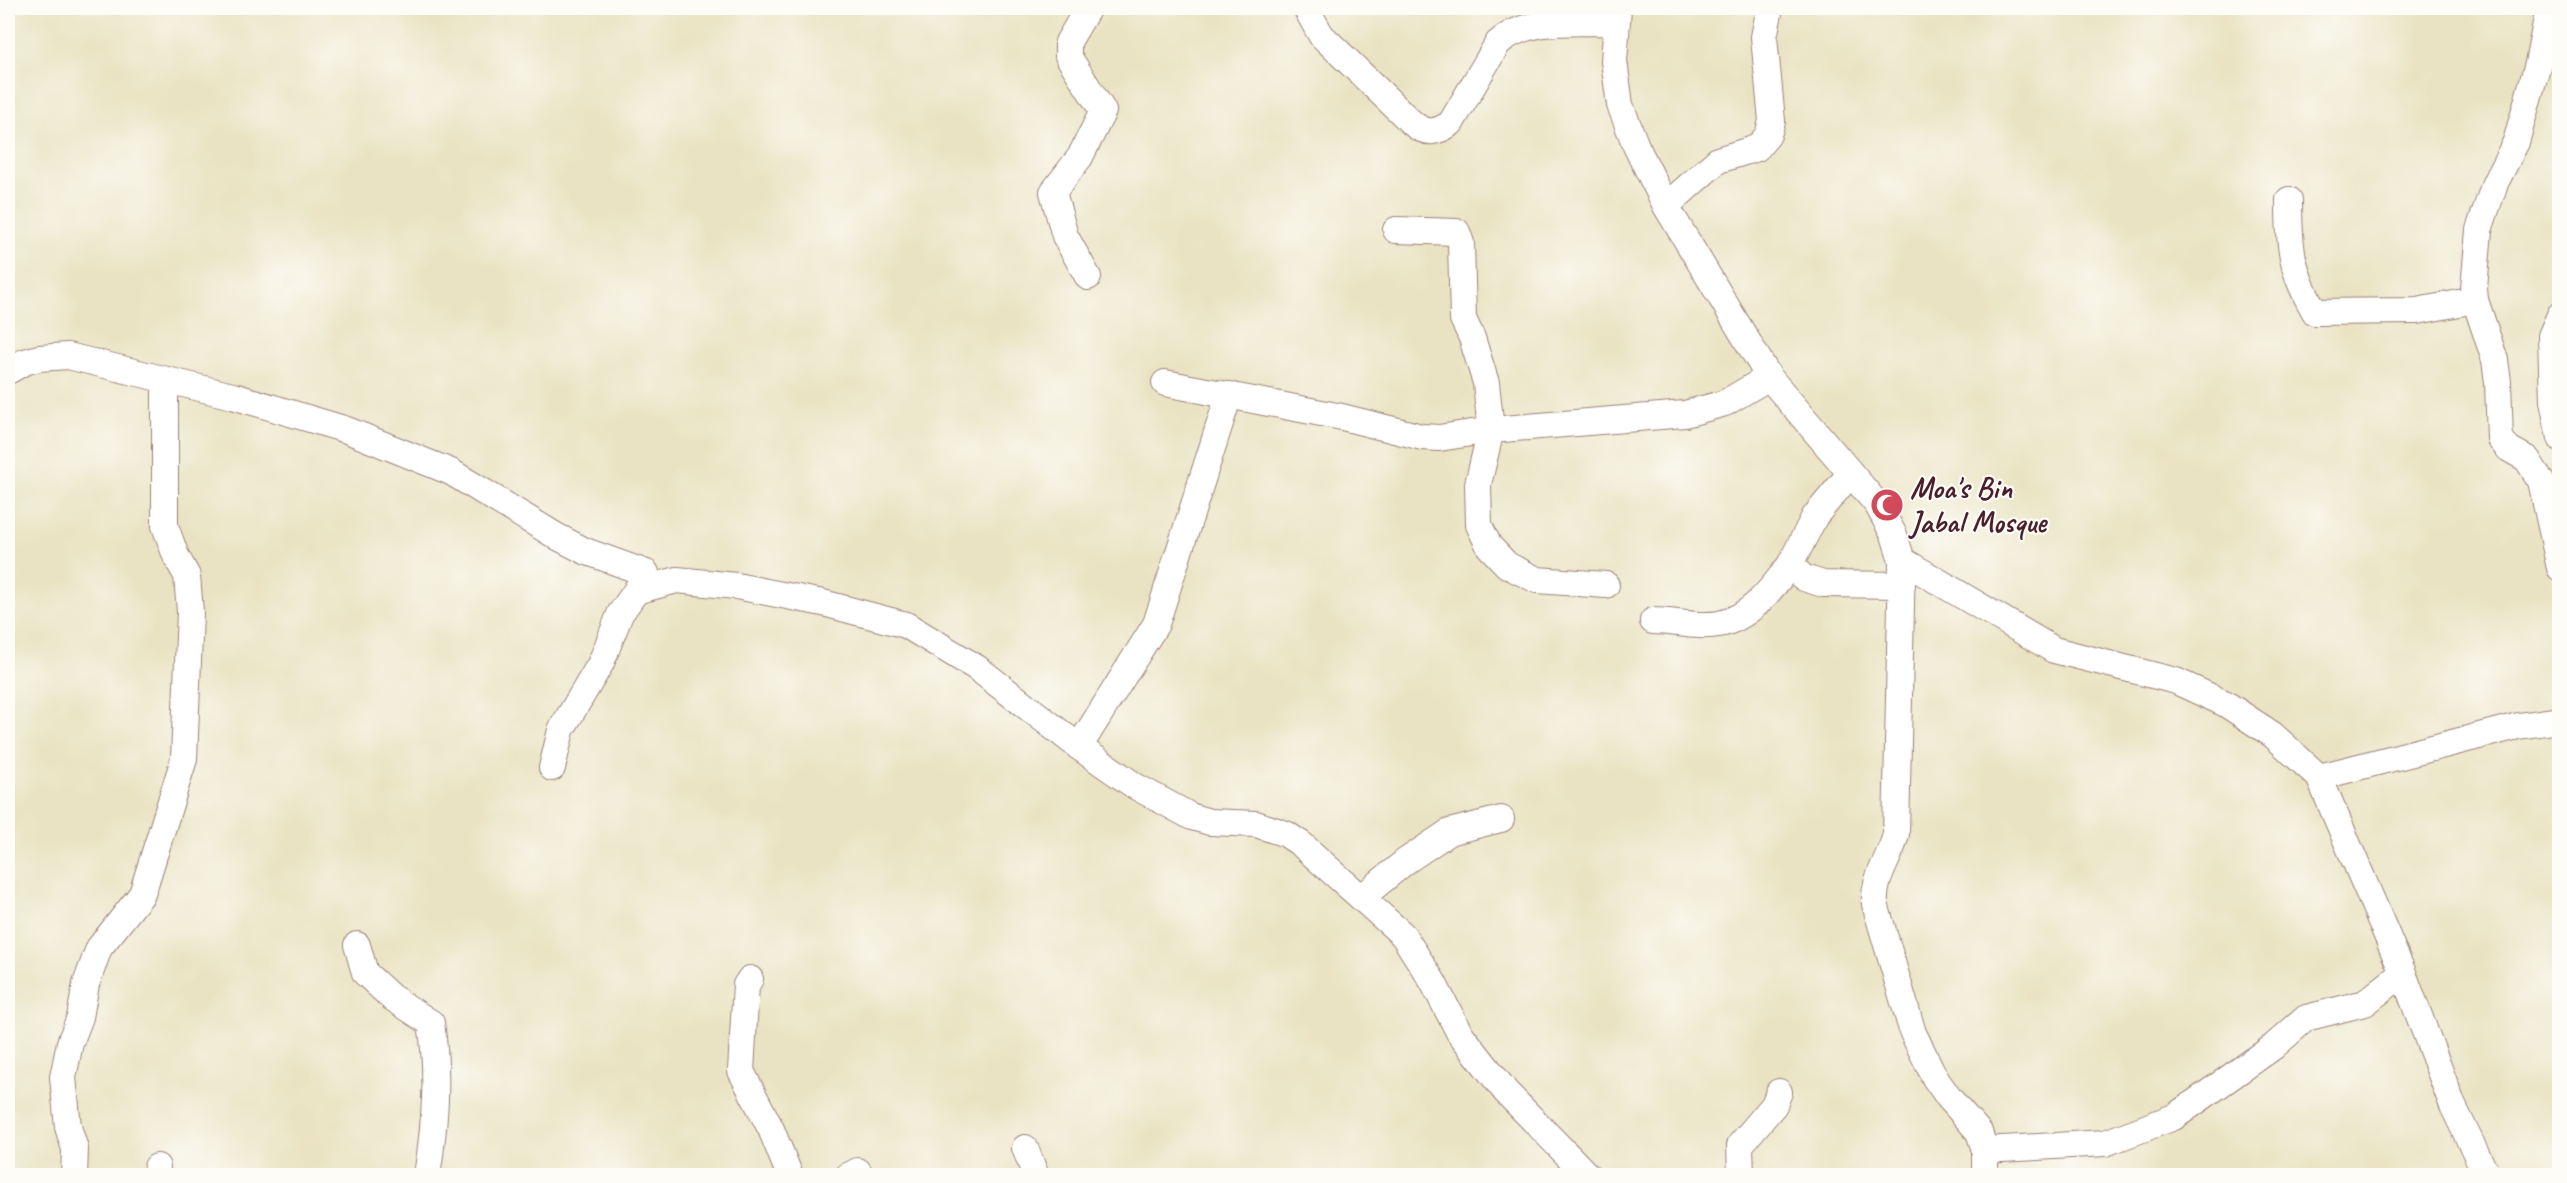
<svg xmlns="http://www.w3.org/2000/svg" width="2567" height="1183" viewBox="0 0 2567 1183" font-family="Caveat,sans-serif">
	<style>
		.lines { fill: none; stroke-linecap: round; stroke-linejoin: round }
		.minor-casing { stroke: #9a8177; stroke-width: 28 }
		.minor { stroke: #fff; stroke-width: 26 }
		.labels { text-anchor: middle; stroke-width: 4.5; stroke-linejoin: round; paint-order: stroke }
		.poi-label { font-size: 30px; font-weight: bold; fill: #4a1f2b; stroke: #fdfcf7; text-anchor: start }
	</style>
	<rect width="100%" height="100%" fill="#fdfcf7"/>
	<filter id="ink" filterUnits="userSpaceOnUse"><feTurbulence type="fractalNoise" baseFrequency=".0167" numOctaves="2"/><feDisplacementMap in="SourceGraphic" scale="12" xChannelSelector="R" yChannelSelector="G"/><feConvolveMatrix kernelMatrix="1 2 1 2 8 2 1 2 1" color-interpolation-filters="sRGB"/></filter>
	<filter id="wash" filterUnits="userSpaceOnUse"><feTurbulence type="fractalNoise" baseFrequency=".008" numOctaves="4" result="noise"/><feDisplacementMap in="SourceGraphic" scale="24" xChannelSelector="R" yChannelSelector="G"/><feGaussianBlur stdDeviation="1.35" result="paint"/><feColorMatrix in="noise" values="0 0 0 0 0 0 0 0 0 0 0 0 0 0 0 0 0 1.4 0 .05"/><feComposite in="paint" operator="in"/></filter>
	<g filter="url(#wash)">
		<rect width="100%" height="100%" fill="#eae3c3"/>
	</g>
	<g filter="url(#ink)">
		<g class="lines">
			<!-- minor casing -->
			<g class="minor-casing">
				<g id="minor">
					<path d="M1088 8 1068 42V56L1103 111 1080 157 1053 192 1065 236 1088 277"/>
					<path d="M1306 8 1321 35 1412 123C1426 135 1437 133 1451 123L1498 43C1528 16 1577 24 1615 22"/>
					<path d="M1618 8 1614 61 1620 105 1636 146 1666 206 1769 377 1877 504 1894 535 1902 560 1896 834C1890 860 1873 877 1875 904L1913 1033 1935 1078 1949 1098 1979 1132 1985 1150V1176"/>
					<path d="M2549 8 2538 63 2516 142 2495 183 2479 230 2474 289 2475 300 2495 360 2498 382 2500 439 2509 449 2527 459 2541 481 2560 568"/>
					<path d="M2289 200C2289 246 2291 272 2315 312L2417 311 2475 300"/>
					<path d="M1666 206 1718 160 1757 148 1768 135 1772 121 1764 37 1770 8"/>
					<path d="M1396 230 1457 232 1461 243 1463 319 1472 338 1486 383 1491 430 1478 484 1479 525 1489 546 1507 565 1537 580 1606 585"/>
					<path d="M2560 315 2551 336 2553 401 2560 438"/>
					<path d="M8 371 24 362 39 358 68 356 233 396 347 430 451 472 556 536 585 551 646 573 636 591 677 580 736 586 823 603 906 625 977 668 1079 747 1135 786 1192 817 1210 822 1256 824 1286 834 1301 844 1403 935 1433 982 1459 1032 1506 1092 1588 1176"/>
					<path d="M1165 383 1342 417 1422 437 1439 438 1491 430 1685 414 1725 403 1769 377"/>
					<path d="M1850 474 1815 516 1790 565 1804 578 1823 584 1902 585"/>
					<path d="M1902 560 2054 650 2176 681 2226 704 2273 735 2319 777 2403 973 2453 1106 2487 1176"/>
					<path d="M1653 621C1675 621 1697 628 1719 624 1751 618 1772 588 1790 565"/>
					<path d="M1079 747 1156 624 1229 395"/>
					<path d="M552 768 561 730 601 663 620 614 636 591 650 584"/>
					<path d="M2319 777 2518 726 2560 720"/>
					<path d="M1362 897 1406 861 1449 832 1501 819"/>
					<path d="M357 945 365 973 391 997 431 1023C439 1074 435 1124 427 1176"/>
					<path d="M750 979 746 985 741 1071 771 1129 790 1176"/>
					<path d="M1025 1148 1036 1176"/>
					<path d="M1985 1150 2105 1143 2174 1117 2273 1047 2306 1018 2365 1003 2403 973"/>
					<path d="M74 1176 75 1149 68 1127 63 1077 70 1043 80 1017 86 984 99 948 142 894 184 759 190 612 187 576 176 556 165 526V380"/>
					<path d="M155 1176 157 1167"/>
					<path d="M848 1176 858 1171"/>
					<path d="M1741 1176 1740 1145 1774 1105 1779 1092"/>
				</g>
			</g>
			<!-- minor -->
			<use href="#minor" class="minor"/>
		</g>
	</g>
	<!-- icons -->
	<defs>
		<g id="mosque-disc" transform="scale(1.725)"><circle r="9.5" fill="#d1495b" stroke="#fdfcf7"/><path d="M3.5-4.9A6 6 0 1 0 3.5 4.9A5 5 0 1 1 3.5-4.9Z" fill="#fff"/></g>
	</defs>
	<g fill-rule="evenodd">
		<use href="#mosque-disc" x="1887" y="505"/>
	</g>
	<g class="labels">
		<!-- poi labels -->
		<g class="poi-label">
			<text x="1910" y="498">Moa's Bin<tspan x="1910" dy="34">Jabal Mosque</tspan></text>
		</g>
	</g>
	<!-- margin -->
	<rect width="2567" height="1183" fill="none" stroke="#fdfcf7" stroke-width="30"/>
</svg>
